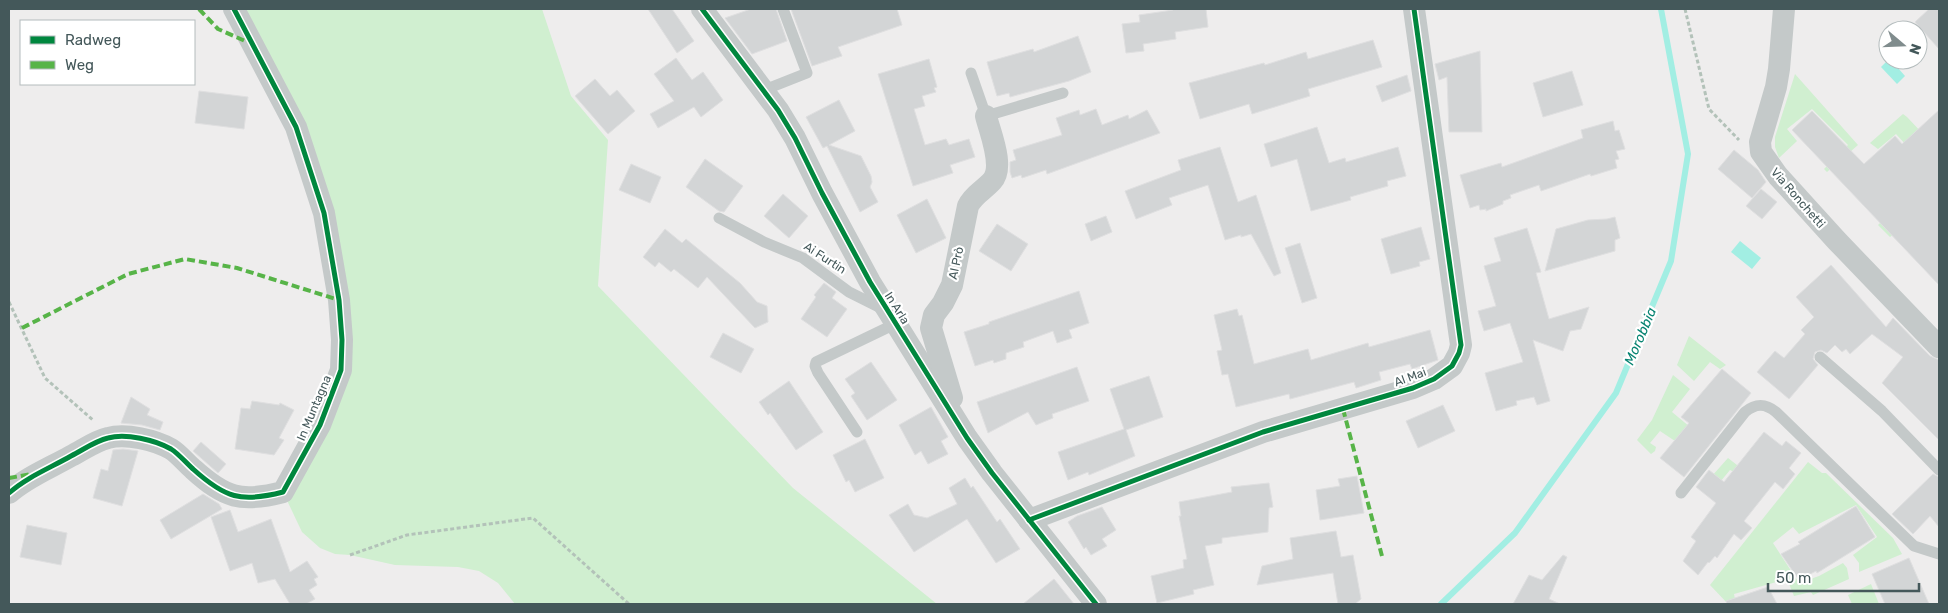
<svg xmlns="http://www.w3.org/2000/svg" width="1948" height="613" viewBox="0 0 1948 613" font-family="Rubik,sans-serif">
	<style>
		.green { fill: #d0efd0 }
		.water { fill: #a2eee3 }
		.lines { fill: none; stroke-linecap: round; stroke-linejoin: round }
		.stream { stroke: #a2eee3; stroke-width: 6 }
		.building { fill: #d3d5d6; stroke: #dfdfe0 }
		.path { stroke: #b3c2b9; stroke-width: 3; stroke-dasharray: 4 2.5; stroke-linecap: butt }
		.service { stroke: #c4c9c9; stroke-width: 11 }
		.minor { stroke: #c4c9c9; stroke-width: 22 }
		.quiet { stroke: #57b448; stroke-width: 4; stroke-dasharray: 8 4; stroke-linecap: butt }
		.cycleway-casing { stroke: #fff; stroke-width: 8 }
		.cycleway { stroke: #00873e; stroke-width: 5 }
		.labels { text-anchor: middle; stroke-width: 4.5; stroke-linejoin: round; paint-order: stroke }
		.street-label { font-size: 12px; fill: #44585a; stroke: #fff }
		.water-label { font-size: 14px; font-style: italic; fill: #088472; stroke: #fff }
	</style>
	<rect width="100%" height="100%" fill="#eeeded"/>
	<!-- green -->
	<g class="green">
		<path d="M234 9H542L571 96 608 140 598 286 793 488 937 604H515L498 583 479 571 458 567 395 565 350 555 335 554 320 548 302 532 283 492 341 370 324 213Z"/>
		<path d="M1795 74 1858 145 1827 172 1824 169 1848 145 1812 109 1787 129 1797 141 1779 158 1775 147V137Z"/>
		<path d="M1903 114 1907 117 1939 151V195L1890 237 1878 225 1929 175 1930 171 1896 134 1878 149 1870 143Z"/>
		<path d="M1689 336 1726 365 1720 369 1710 362 1694 381 1677 365Z"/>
		<path d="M1673 375 1690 389 1672 412 1690 427 1681 445 1660 431 1650 443 1656 447 1655 451 1651 454 1637 440 1652 420Z"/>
		<path d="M1728 458 1765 487 1730 470 1710 494 1704 485Z"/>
		<path d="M1808 462 1822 473H1826L1893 538 1902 554 1859 572V563L1853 555 1877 537 1856 505 1799 534 1793 527 1773 543 1799 583 1819 576 1843 563 1847 568 1849 579 1813 595 1811 592 1794 596 1787 579 1734 594 1736 604H1728L1710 585Z"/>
		<path d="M1871 584 1879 604H1852L1848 595Z"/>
	</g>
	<!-- water -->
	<g class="water">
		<path d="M1888 60H1891L1905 76 1897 84 1881 67Z"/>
		<path d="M1740 241 1761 258 1752 269 1731 252Z"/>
	</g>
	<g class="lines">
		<!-- stream -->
		<path class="stream" d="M1441 604 1515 533 1616 393 1671 261 1688 154 1661 9"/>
	</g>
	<!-- building -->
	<g class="building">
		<path d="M648 9H672L694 41 677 53Z"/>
		<path d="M751 9H776L787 41 752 54 725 18Z"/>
		<path d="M791 9H897L902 25 838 47 842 56 812 66Z"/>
		<path d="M1173 9H1206L1208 27 1175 32 1176 39 1143 44 1144 51 1126 53 1122 24 1140 22 1139 15 1173 10Z"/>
		<path d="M1929 9H1939V49L1915 22Z"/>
		<path d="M1078 36 1091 72 1069 81 1010 97 1009 93 997 96 987 62 1033 49 1034 52Z"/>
		<path d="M1373 40 1382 67 1308 89 1310 96 1252 114 1249 104 1200 119 1189 83 1264 63 1265 65 1306 52 1308 59Z"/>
		<path d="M1480 51 1482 132H1449L1447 77 1439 80 1435 64Z"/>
		<path d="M676 58 692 80 703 72 723 100 701 117 694 107 658 128 650 114 674 101 654 74Z"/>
		<path d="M929 59 937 87 934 88 936 92 922 96 925 106 914 109 925 145 946 139 949 145 969 139 975 157 950 165 953 173 913 186 878 74Z"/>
		<path d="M1572 71 1583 105 1543 117 1533 83Z"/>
		<path d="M1407 75 1411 91 1382 102 1376 86Z"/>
		<path d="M595 79 610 96 617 90 635 111 608 134 575 96Z"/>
		<path d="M199 91 248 97 244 129 195 123Z"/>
		<path d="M839 100 855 131 829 145 861 156 871 176 872 182 870 187 878 202 860 212 827 146 823 148 806 117Z"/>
		<path d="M1096 109 1102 125 1128 115 1129 119 1147 110 1160 133 1047 174 1046 170 1022 178 1021 175 1012 178 1010 172V162L1016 160 1013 150 1062 135 1056 118 1079 110 1080 115Z"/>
		<path d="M1939 110V285L1792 130 1812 111 1864 164 1895 136 1902 144Z"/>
		<path d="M1613 121 1615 131 1619 130 1625 149 1616 151 1619 159 1615 160 1617 168 1591 176 1590 174 1541 191 1539 185 1510 195 1511 198 1503 201V204L1486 211V209L1480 210 1479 205 1470 208 1460 175 1501 163 1502 167 1583 138 1581 130Z"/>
		<path d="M1317 127 1329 163 1345 158 1346 162 1398 147 1406 176 1387 181 1388 186 1350 197 1351 200 1311 211 1297 159 1271 167 1264 144Z"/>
		<path d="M1220 147 1238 202 1256 195 1281 273 1274 276 1251 234 1241 237V235L1225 240 1208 185 1169 198 1172 205 1136 219 1125 191 1181 170 1178 160Z"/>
		<path d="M1734 150 1758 170 1766 182 1752 198 1718 169Z"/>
		<path d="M705 159 743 186 724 212 719 211 686 187Z"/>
		<path d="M631 164 661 177 650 203 619 190Z"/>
		<path d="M1761 189 1777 202 1762 219 1746 206Z"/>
		<path d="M783 194 808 216 789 238 764 216Z"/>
		<path d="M927 199 946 238 916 253 897 215Z"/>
		<path d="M1106 216 1112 232 1091 241 1085 224Z"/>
		<path d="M1615 217 1620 238 1615 240V251L1545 271 1556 229 1588 220 1607 219Z"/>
		<path d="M997 224 1028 244 1011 271 979 251Z"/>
		<path d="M1421 227 1430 259 1419 262 1420 266 1391 274 1381 239Z"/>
		<path d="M1527 228 1541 272 1536 273 1549 319 1589 307 1581 329 1570 331 1563 351 1533 340 1550 401 1537 405 1534 397 1516 401 1517 405 1496 411 1485 373 1523 362 1510 323 1484 331 1478 311 1496 306 1484 266 1501 261 1494 238Z"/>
		<path d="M665 229 682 243 686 239 740 283 757 302 767 306 768 322 755 328 707 277 698 288 674 269 671 272 659 262 655 267 643 257Z"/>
		<path d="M1300 243 1317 298 1302 303 1285 248Z"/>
		<path d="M1831 265 1886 327 1893 318 1930 356 1939 360V440L1882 383 1903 357 1872 334 1850 354 1846 349 1842 352 1835 345 1827 353 1821 350 1815 352 1813 359 1818 365 1789 399 1757 372 1775 351 1784 358 1805 334 1801 330 1814 317 1796 297Z"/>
		<path d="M824 283 836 292 832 298 847 309 827 337 801 319 816 297 814 295Z"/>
		<path d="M1079 291 1089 323 1069 330 1072 338 1057 343 1053 331 1023 342 1024 347 1006 353V359L994 363 993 360 975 366 964 332 989 324V322Z"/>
		<path d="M1237 309 1239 316 1242 315 1254 364 1308 349 1311 360 1368 343 1369 347 1430 330 1438 360 1412 369 1410 364 1379 372 1381 380 1356 388 1354 382 1290 399 1289 394 1236 407 1228 374 1222 375 1217 351 1222 350 1214 315Z"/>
		<path d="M723 333 754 349 741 373 710 357Z"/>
		<path d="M871 362 897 400 867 420 851 396 855 393 845 379Z"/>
		<path d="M1077 367 1089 401 1052 414 1053 418 1036 425 1028 412 988 433 977 402Z"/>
		<path d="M1722 369 1751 393 1684 477 1660 458 1689 423 1681 417Z"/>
		<path d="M1149 376 1163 417 1126 430 1135 456 1089 475 1088 472 1068 480 1058 452 1124 429 1110 389Z"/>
		<path d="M789 381 823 432 796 450 770 413 768 415 759 402Z"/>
		<path d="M131 397 150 409 147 415 163 422 160 430 142 425 121 423Z"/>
		<path d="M252 401 279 405 280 403 294 410 279 438 284 440 274 455 235 449 241 408 250 409Z"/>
		<path d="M1443 405 1455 431 1418 448 1406 421Z"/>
		<path d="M931 407 948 437 941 441 948 454 928 464 921 451 915 455 899 425Z"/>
		<path d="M1764 432 1782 446 1786 441 1801 453 1789 468 1795 474 1783 489 1775 482 1744 521 1752 528 1741 540 1734 534 1717 558 1715 556 1709 563 1708 562 1698 575 1683 561 1696 541 1691 537 1716 503 1696 487 1709 470 1724 482Z"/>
		<path d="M865 439 884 478 855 492 849 480 846 482 833 455Z"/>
		<path d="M201 442 226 464 218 473 193 451Z"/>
		<path d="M123 449 138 451 122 506 93 498 101 469 108 471 113 450Z"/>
		<path d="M1933 474 1939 477V527L1930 516 1913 534 1892 514Z"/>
		<path d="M1357 476 1364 513 1320 520 1316 490 1340 486 1338 479Z"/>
		<path d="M965 478 971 488 973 486 997 522 1000 519 1020 549 996 563 967 519 914 552 889 515 908 504 914 515 927 518 957 504 949 488Z"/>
		<path d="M1269 483 1273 507 1269 508 1268 532 1222 538V543L1205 546 1214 585 1193 590 1194 594 1157 603 1151 576 1184 568 1183 560 1187 559 1179 516H1181L1179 502 1232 492 1231 487Z"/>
		<path d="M203 494 219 504 222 509 171 539 160 520Z"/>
		<path d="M1856 506 1875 537 1817 573 1816 571 1799 580 1781 554 1800 544 1798 542Z"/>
		<path d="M1102 507 1116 530 1102 539 1107 546 1091 555 1086 547 1084 549 1068 522 1077 516Z"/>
		<path d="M230 510 238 532 271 519 290 572 307 561 318 577 314 579 317 585 309 590 315 599 306 604H290L275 579 258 583 252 563 230 571 211 517Z"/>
		<path d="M27 525 67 533 61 565 20 557Z"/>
		<path d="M1336 531 1341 557 1353 555 1361 599 1355 604H1338L1333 573 1257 585 1262 566 1293 559 1290 538Z"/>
		<path d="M1563 555 1567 557 1549 599 1560 604H1513L1529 575 1542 580Z"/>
		<path d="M1909 558 1929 604H1885L1872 574Z"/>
		<path d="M1054 579 1074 604H1023Z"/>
		<path d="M1768 587 1777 604H1727L1726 601Z"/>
	</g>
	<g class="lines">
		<!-- path -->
		<g class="path">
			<path d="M1685 9 1709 109 1739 140"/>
			<path d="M9 302 45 378 94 421"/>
			<path d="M350 555 407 535 533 518 629 604"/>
		</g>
		<!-- service -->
		<g class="service">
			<path d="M971 73 986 116 1063 93"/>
			<path d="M764 90 807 73 783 9"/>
			<path d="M719 218 764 242 803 258 849 292 881 308"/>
			<path d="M1820 357 1882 411 1939 470"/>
			<path d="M857 432 818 373 815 366 816 362 895 324"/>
			<path d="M1681 493 1745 412C1756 403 1765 403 1776 412L1914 546 1939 554"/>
		</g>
		<!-- minor -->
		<g class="minor">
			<path d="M702 9 778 110 795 138 822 193 870 282 967 438 992 473 1096 604"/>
			<path d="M1784 9 1779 69 1776 87 1760 142 1761 152 1778 176 1837 241 1939 347"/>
			<path d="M952 398 931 328 934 315 943 303 952 285 968 206C973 195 984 190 992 181 1005 167 990 133 986 116"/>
			<path d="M9 493C27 477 50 468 71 456 83 450 95 441 108 438 126 433 155 440 171 449 179 454 186 463 193 469 225 498 241 503 283 492L320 425 341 370 342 340 339 300 324 213 296 127 234 9"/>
			<path d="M1029 520 1263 432 1413 388 1434 379 1452 366 1459 353 1461 345 1414 9"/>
		</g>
		<!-- quiet -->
		<g class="quiet">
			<path d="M199 9 218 29 245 41 250 39"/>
			<path d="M22 328 128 274 185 259 237 268 339 300"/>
			<path d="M1343 409 1382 556"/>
			<path d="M9 478 32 474"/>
		</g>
		<!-- cycleway casing -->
		<g class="cycleway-casing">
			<g id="cycleway">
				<path d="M702 9 778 110 795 138 822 193 870 282 967 438 992 473 1096 604"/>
				<path d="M9 493C27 477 50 468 71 456 83 450 95 441 108 438 126 433 155 440 171 449 179 454 186 463 193 469 225 498 241 503 283 492L320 425 341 370 342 340 339 300 324 213 296 127 234 9"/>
				<path d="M1029 520 1263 432 1413 388 1434 379 1452 366 1459 353 1461 345 1414 9"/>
			</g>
		</g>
		<!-- cycleway -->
		<use href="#cycleway" class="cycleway"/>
	</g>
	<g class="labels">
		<!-- street labels -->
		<g class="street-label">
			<text transform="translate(1798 198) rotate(49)" y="4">Via Ronchetti</text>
			<text transform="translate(825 258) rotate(33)" y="4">Ai Furtin</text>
			<text transform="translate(956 263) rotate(-78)" y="4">Al Prò</text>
			<text transform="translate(897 308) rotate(58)" y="4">In Arla</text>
			<text transform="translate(1410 377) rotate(-20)" y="4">Al Mai</text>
			<text transform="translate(314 408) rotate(-67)" y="4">In Muntagna</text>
		</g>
		<!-- water labels -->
		<g class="water-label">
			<text transform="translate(1640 336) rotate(-67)" y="5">Morobbia</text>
		</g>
	</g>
	<!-- border -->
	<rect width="1948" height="613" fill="none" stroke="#44585a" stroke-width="20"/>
	<!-- legend -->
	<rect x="20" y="20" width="175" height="65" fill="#ffffff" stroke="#b4bcbd"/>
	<rect x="30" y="36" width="25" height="8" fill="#00873e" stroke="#b4bcbd"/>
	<text x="65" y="45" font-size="15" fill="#44585a">Radweg</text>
	<rect x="30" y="61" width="25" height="8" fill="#57b448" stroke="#b4bcbd"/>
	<text x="65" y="70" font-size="15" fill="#44585a">Weg</text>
	<!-- north arrow -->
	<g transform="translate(1903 45) rotate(109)"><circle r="24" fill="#ffffff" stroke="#b4bcbd"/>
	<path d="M0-4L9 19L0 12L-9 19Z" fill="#808c8d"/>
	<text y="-8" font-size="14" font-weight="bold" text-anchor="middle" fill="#44585a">N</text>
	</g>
	<!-- scale -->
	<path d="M1768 583v8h151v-8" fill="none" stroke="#44585a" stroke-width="2.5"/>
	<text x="1776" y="583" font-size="15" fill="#44585a" stroke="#ffffff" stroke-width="4" paint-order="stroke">50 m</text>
</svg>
